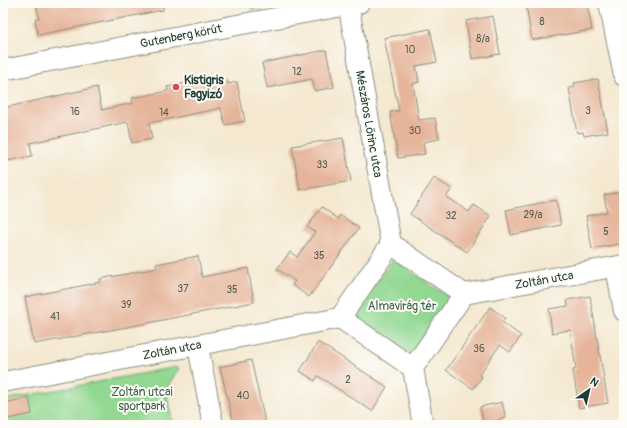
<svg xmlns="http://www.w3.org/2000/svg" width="627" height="428" viewBox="0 0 627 428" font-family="Pangolin,sans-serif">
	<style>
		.green { fill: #92d892; stroke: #588a63 }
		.building { fill: #e5b499 }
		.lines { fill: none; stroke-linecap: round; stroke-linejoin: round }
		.minor-casing { stroke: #8a9282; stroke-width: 22 }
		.minor { stroke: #fff; stroke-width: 20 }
		.poi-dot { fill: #d1495b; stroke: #fdfcf7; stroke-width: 1.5 }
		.labels { text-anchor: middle; stroke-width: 4; stroke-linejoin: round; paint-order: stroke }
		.number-label { font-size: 10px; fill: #505b4d }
		.street-label { font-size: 12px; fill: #1f3d34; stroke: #fdfcf7 }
		.poi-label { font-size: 12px; font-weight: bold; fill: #1f3d34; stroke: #fdfcf7; text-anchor: start }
		.park-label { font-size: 12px; fill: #3c644c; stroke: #fdfcf7 }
	</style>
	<rect width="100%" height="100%" fill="#fdfcf7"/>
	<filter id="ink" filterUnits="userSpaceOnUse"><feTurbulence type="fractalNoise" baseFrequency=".025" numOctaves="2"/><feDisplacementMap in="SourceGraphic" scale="8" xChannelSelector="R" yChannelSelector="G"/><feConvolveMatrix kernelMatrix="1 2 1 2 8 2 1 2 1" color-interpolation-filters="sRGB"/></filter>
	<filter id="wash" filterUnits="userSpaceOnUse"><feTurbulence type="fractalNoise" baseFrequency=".012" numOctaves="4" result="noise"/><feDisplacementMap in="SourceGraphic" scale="16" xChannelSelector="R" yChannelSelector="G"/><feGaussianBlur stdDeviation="0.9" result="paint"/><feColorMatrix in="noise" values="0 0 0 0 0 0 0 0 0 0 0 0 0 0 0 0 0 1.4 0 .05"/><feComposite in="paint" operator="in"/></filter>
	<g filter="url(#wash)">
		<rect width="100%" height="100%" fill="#f4e8d0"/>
		<!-- green -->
		<g class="green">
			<path d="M252 3H292L251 10Z"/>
			<path d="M393 259 450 298 411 354 354 315Z"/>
			<path d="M176 367 179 368 166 389 173 425H3V400Z"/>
		</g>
		<g id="blocks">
			<!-- building -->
			<g class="building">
				<path d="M36 3H163V10L38 35 35 19 39 18Z"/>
				<path d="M535 3H587L592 30 532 40 526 5Z"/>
				<path d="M493 16 500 54 472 59 466 21Z"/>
				<path d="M430 29 437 62 416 66 419 82 413 84 419 120 435 118 439 139 423 142 425 154 398 158 390 112 399 111 384 38Z"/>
				<path d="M326 50 334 87 315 91 312 79 267 88 262 63Z"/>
				<path d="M227 79 228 84 237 82 245 121 225 125 221 108 183 116 149 123 152 139 132 143 128 122 30 143 32 156 3 162V108L97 87 102 110 133 103 132 98 168 91 167 87 186 83 187 87Z"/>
				<path d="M598 79 608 132 584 136 583 132 577 133 569 88 575 87 574 83Z"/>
				<path d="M343 138 351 181 300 190 292 146Z"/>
				<path d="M434 178 452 189 446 197 469 212 474 205 491 216 467 252 410 214Z"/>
				<path d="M624 191V243L592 249 586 216 607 212 604 195Z"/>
				<path d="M556 200 561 225 511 235 506 210Z"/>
				<path d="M322 207 338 219 340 215 359 228 309 297 292 285 295 281 277 269 290 252 297 257 315 232 307 227Z"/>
				<path d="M198 256 202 277 248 268 254 302 127 327 34 344 25 297 101 282 100 279 157 268 156 264Z"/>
				<path d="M590 296 608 403 579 408 573 370 576 369 570 330 552 333 549 309 568 306 567 300Z"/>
				<path d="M490 307 505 318 502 322 521 336 510 352 500 345 479 375 482 377 473 389 446 370Z"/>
				<path d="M318 342 387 387 372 411 318 376 315 381 300 371Z"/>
				<path d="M251 360 265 422 252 425H234L220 367Z"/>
				<path d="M29 398 32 414 3 420V403Z"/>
				<path d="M502 402 506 418 498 420 500 425H484L480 407Z"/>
			</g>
		</g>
	</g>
	<g filter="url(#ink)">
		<use href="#blocks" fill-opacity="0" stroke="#8a9282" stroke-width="1"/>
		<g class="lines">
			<!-- minor casing -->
			<g class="minor-casing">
				<g id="minor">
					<path d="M348 3 391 244"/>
					<path d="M609 3 624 76"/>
					<path d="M3 70 237 25 359 3"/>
					<path d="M391 244 464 294 413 368 340 318Z"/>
					<path d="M616 267 624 311"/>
					<path d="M464 294 624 265"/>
					<path d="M198 346 213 425"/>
					<path d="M413 368 423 425"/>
					<path d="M3 382 340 318"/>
				</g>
			</g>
			<!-- minor -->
			<use href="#minor" class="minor"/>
		</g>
	</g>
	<!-- markers -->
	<circle class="poi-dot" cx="176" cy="87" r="4"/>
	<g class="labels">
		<!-- number labels -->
		<g class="number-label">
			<text x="542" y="25">8</text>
			<text x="483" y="42">8/a</text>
			<text x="410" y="53">10</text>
			<text x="297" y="75">12</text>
			<text x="588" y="114">3</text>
			<text x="75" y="115">16</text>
			<text x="164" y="116">14</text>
			<text x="415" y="134">30</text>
			<text x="322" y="168">33</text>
			<text x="533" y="218">29/a</text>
			<text x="451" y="219">32</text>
			<text x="606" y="235">5</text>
			<text x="319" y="259">35</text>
			<text x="183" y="292">37</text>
			<text x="232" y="293">35</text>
			<text x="126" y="308">39</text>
			<text x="55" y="320">41</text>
			<text x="479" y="352">36</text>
			<text x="348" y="383">2</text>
			<text x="243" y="399">40</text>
		</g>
		<!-- street labels -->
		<g class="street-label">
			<text transform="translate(181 36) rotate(-11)" y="4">Gutenberg körút</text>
			<text transform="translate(369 124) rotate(80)" y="4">Mészáros Lőrinc utca</text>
			<text transform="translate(544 280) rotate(-10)" y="4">Zoltán utca</text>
			<text transform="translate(172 350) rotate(-11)" y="4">Zoltán utca</text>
		</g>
		<!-- poi labels -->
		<g class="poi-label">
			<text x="184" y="84">Kistigris<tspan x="184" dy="14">Fagyizó</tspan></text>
		</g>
		<!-- park labels -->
		<g class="park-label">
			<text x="402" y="310">Almavirág tér</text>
			<text x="142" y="396">Zoltán utcai<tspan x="142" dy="14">sportpark</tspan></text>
		</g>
	</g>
	<!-- margin -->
	<rect width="627" height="428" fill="none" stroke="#fdfcf7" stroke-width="16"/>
	<!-- north arrow -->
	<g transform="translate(589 390) rotate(34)" stroke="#fdfcf7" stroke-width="3" paint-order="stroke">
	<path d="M0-3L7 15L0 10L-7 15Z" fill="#1f3d34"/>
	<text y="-6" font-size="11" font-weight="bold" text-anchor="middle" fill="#1f3d34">N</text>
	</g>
</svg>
